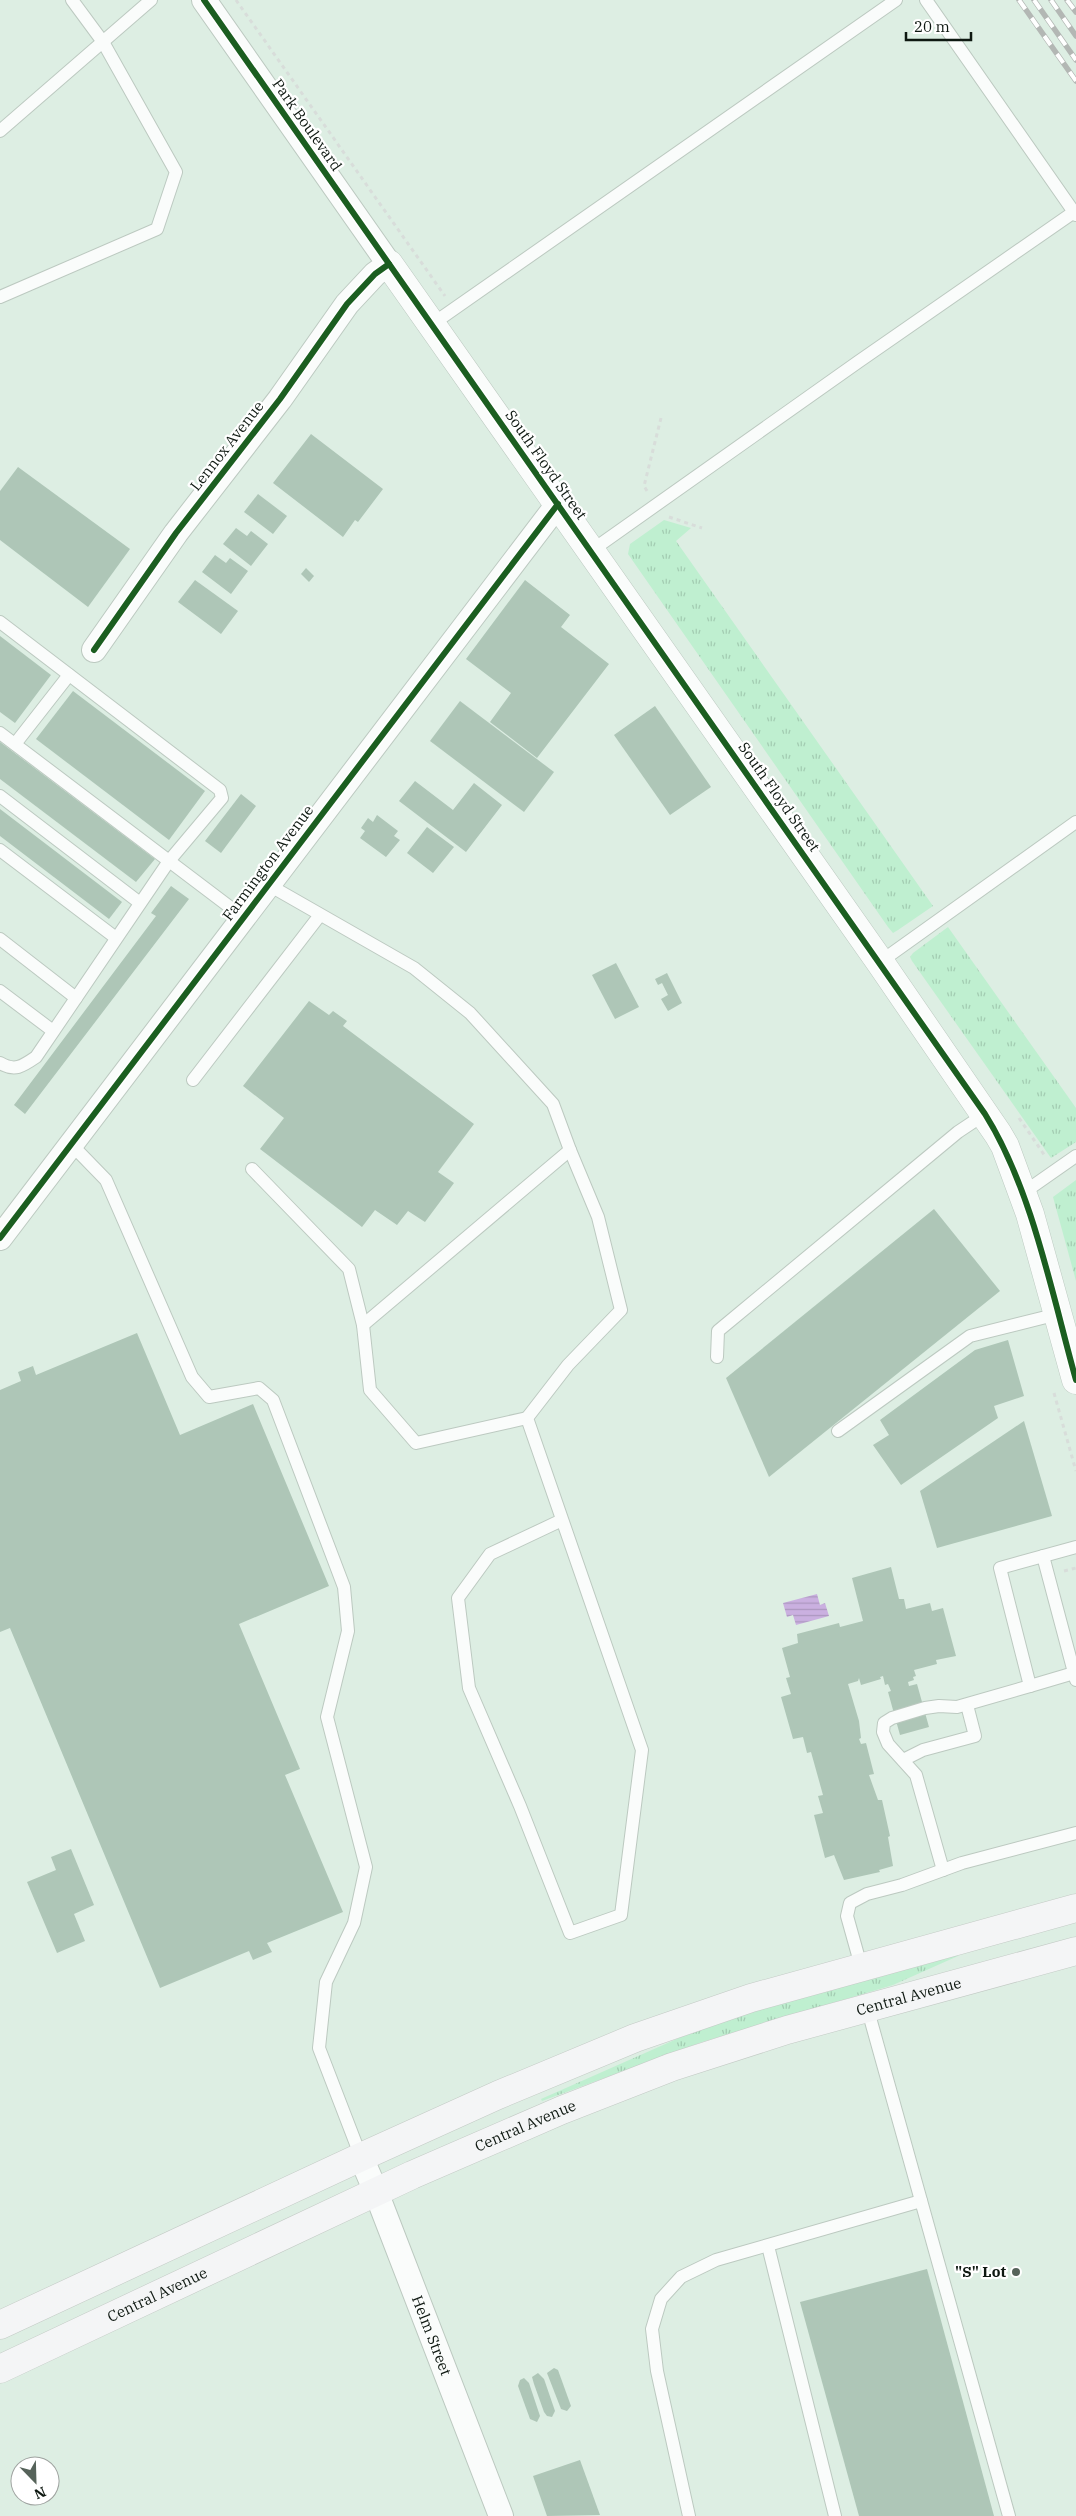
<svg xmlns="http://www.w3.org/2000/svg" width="1076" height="2516" viewBox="0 0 1076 2516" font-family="'IBM Plex Serif',serif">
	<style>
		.grass { fill: url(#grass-tufts) }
		.water { fill: url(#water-rules) }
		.building { fill: #aec6b7 }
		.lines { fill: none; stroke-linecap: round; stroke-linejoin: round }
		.service-casing { stroke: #bcc9c0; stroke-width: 14 }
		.minor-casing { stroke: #bcc9c0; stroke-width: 26 }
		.tertiary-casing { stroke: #bcc9c0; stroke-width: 29 }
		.primary-casing { stroke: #c3cac5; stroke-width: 29 }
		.path { stroke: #d8ddda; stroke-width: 3; stroke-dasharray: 4 4; stroke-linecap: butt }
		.service { stroke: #fafcfb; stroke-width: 12 }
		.minor { stroke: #fafcfb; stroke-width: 24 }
		.tertiary { stroke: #fafcfb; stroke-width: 28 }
		.primary { stroke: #f4f5f6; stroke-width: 28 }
		.rail-casing { stroke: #b3b7b4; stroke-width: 5.5 }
		.rail { stroke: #fff; stroke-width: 4; stroke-dasharray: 11; stroke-linecap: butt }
		.cycleway-casing { stroke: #fff; stroke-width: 9 }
		.cycleway { stroke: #1b5e20; stroke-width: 6 }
		.poi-dot { fill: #56635a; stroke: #fff; stroke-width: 2 }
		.labels { text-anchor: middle; stroke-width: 4.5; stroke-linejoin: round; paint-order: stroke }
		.street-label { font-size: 15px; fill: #0e1811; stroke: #fff }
		.poi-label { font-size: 15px; font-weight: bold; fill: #0e1811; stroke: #fff; text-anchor: end }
	</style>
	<defs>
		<pattern id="grass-tufts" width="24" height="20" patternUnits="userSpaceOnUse" patternTransform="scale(1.25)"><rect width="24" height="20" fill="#bfefd0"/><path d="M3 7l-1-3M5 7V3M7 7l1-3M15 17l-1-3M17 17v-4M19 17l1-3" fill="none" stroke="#a3ccb2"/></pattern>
		<pattern id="water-rules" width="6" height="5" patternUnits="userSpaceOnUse" patternTransform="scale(1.25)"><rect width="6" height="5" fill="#cab0e0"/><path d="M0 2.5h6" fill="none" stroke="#ac97bf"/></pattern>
	</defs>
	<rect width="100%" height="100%" fill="#ddeee3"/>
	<!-- grass -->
	<g class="grass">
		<path d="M664 520 691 528 676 541 933 906 898 930 893 933 888 927 628 554 630 544Z"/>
		<path d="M948 927 1076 1108V1142L1051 1158 912 961 910 957 913 953Z"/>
		<path d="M1076 1180V1281L1053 1197Z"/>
		<path d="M957 1953 958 1956 893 1985 702 2042 542 2101 541 2099 697 2030 751 2012Z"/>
	</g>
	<!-- water -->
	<path class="water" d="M817 1594 820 1605 825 1603 829 1616 796 1625 793 1615 787 1617 783 1603Z"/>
	<!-- building -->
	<g class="building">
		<path d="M311 434 383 489 358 522 355 520 343 537 273 483Z"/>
		<path d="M18 467 130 549 88 607 0 540V491Z"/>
		<path d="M258 494 287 516 273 534 244 512Z"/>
		<path d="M236 528 247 536 251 531 268 544 251 566 223 544Z"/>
		<path d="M215 555 226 563 230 558 248 571 231 594 202 572Z"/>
		<path d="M306 568 314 576 309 582 301 574Z"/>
		<path d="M195 580 238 611 221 634 178 602Z"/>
		<path d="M525 580 570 615 561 627 609 664 537 758 490 722 511 693 466 659Z"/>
		<path d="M0 636 51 675 15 723 0 712Z"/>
		<path d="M73 691 205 791 169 840 36 739Z"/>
		<path d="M460 701 554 772 524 812 430 741Z"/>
		<path d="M655 706 711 787 670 815 614 735Z"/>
		<path d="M0 742 155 859 136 882 0 779Z"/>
		<path d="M415 781 453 810 474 783 502 805 466 852 399 801Z"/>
		<path d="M241 794 256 806 221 853 205 841Z"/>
		<path d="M0 809 122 902 109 919 0 836Z"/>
		<path d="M377 815 398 831 394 836 400 840 386 857 360 838 365 831 361 828 368 818 373 822Z"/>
		<path d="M427 827 454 847 433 873 407 853Z"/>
		<path d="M171 886 189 899 25 1114 14 1105 156 916 151 913Z"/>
		<path d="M616 963 639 1007 615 1019 592 975Z"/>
		<path d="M667 973 682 1003 668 1011 661 999 668 995 662 983 658 985 655 979Z"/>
		<path d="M309 1001 329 1015 333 1011 347 1021 343 1026 474 1124 438 1172 454 1183 425 1222 408 1211 397 1225 375 1210 362 1227 260 1149 284 1118 243 1086Z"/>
		<path d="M934 1209 1000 1291 769 1477 726 1378Z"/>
		<path d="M137 1333 180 1435 253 1404 329 1586 239 1624 300 1769 285 1775 343 1912 267 1943 272 1952 253 1960 249 1951 160 1988 10 1628 0 1632V1390L21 1381 18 1372 33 1366 36 1375Z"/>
		<path d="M1008 1340 1024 1396 994 1406 998 1418 901 1485 873 1445 889 1435 880 1420 975 1350Z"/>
		<path d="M1024 1421 1052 1516 937 1548 920 1491Z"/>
		<path d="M891 1567 899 1599H904L906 1609 930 1603 932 1611 943 1608 956 1656 936 1660 937 1664 914 1670 916 1676 913 1677 914 1680 908 1682 909 1686 917 1684 929 1727 900 1735 888 1692 891 1691 888 1684 885 1685 883 1676 880 1677 881 1679 861 1685 859 1678 858 1681 848 1684 859 1721 861 1738 859 1739 861 1744 866 1743 874 1774 869 1775 878 1800H882L890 1836 888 1837 893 1866 879 1870 880 1872 844 1880 834 1855 825 1858 814 1815 823 1813 818 1796 823 1795 811 1752 807 1753 803 1737 793 1739 781 1697 791 1694 786 1678 790 1677 782 1648 798 1643 797 1634 839 1623 840 1627 863 1621 852 1578Z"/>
		<path d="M71 1849 94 1905 74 1914 85 1941 57 1953 27 1882 56 1870 51 1857Z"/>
		<path d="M927 2269 994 2516H859L800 2302Z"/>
		<path d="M554 2368 558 2370 571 2406 567 2411 561 2409 547 2373Z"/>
		<path d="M538 2373 544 2379 555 2411 552 2417 547 2416 544 2412 534 2384 532 2377Z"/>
		<path d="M524 2378 529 2383 540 2416 537 2422 530 2419 518 2386 520 2380Z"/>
		<path d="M580 2460 600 2515 547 2516 533 2476Z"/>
	</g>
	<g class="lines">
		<!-- service casing -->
		<g class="service-casing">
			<g id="service">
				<path d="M926 0 1076 215"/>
				<path d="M0 131 151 0"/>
				<path d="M0 297 157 229 176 172 103 42 72 0"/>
				<path d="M431 325 896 0"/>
				<path d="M591 551 858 362 1074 212"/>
				<path d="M0 622 220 790 222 798 169 861 36 1057C23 1066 15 1072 0 1063"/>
				<path d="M0 733 243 917"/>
				<path d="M15 744 69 675"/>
				<path d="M0 796 140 903"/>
				<path d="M0 850 116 938"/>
				<path d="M267 884 414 968 470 1013 553 1104 570 1150 363 1325"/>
				<path d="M0 939 76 998"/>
				<path d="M880 962 1076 822"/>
				<path d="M0 991 53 1031"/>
				<path d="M193 1080 320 915"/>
				<path d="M71 1144 106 1180 192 1377 209 1397 259 1388 273 1400 344 1587 348 1631 327 1717 366 1867 354 1923 326 1982 319 2048 361 2157"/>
				<path d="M252 1169 349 1269 363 1325 370 1390 416 1443 527 1418"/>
				<path d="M1023 1193 1076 1156"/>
				<path d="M717 1357 718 1331 958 1132 985 1114"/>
				<path d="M838 1431 970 1336 1058 1314"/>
				<path d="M562 1520 490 1554 458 1598 469 1688 520 1806 570 1933 621 1915 642 1750 527 1418 568 1365 621 1310 598 1217 570 1150"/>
				<path d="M1043 1556 1076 1680"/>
				<path d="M1030 1686 1074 1673"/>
				<path d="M903 1760 923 1750 975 1736 967 1705"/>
				<path d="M943 1870 916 1775 888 1744 883 1732 884 1723 892 1718 925 1708 939 1706 957 1707 1030 1686 1000 1568 1076 1547"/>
				<path d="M861 1966 847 1916 850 1903 867 1894 902 1885 962 1863 1076 1833"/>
				<path d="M867 2007 1009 2516"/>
				<path d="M768 2246 835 2516"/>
				<path d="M689 2516 657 2371 652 2329 661 2299 681 2277 716 2260 921 2201"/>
			</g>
		</g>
		<!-- minor casing -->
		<g class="minor-casing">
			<g id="minor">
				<path d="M94 650 176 533 280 399 347 304 375 274 389 264 204 0"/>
				<path d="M0 1238 558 504"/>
				<path id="s1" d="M361 2157 376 2192 501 2516"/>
			</g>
		</g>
		<!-- tertiary casing -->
		<g class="tertiary-casing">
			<path id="tertiary" d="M389 264 880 962 998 1134 1005 1146 1030 1214 1076 1380"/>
		</g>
		<!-- primary casing -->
		<g class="primary-casing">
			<g id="primary">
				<path d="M0 2325 361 2157 498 2095 635 2038 751 1998 1076 1908"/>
				<path id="s2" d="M0 2369 412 2175 562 2110 672 2067 787 2030 1076 1951"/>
			</g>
		</g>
		<!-- path -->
		<g class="path">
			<path d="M236 0 445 296"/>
			<path d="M647 491 644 486 661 418"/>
			<path d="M669 517 702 528"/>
			<path d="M1019 1118 1045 1156"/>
			<path d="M1054 1393 1076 1471"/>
			<path d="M1064 1571 1076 1568"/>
		</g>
		<!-- service -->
		<use href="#service" class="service"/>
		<!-- minor -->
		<use href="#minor" class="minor"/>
		<!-- tertiary -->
		<use href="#tertiary" class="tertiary"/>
		<!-- primary -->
		<use href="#primary" class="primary"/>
		<!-- rail casing -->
		<g class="rail-casing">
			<g id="rail">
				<path d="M1019 0 1076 81"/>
				<path d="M1034 0 1076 60"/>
				<path d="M1051 0 1076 36"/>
				<path d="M1067 0 1076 12"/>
			</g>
		</g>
		<!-- rail -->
		<use href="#rail" class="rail"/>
		<!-- cycleway casing -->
		<g class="cycleway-casing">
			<g id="cycleway">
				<path d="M204 0 985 1114C1032 1189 1052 1294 1076 1380"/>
				<path d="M94 650 176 533 280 399 347 304 375 274 389 264"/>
				<path d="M0 1238 558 504"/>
			</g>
		</g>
		<!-- cycleway -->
		<use href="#cycleway" class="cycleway"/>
	</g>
	<!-- markers -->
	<circle class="poi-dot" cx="1016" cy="2272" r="5"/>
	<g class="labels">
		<!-- street labels -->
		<g class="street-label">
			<text transform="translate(307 125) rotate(55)" y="5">Park Boulevard</text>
			<text transform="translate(227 446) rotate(-52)" y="5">Lennox Avenue</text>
			<text transform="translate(546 465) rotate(55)" y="5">South Floyd Street</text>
			<text transform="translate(779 797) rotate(55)" y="5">South Floyd Street</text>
			<text transform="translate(268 863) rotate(-53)" y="5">Farmington Avenue</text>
			<text dy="5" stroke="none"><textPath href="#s2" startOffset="984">Central Avenue</textPath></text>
			<text dy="5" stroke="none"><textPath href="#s2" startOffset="579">Central Avenue</textPath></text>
			<text dy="5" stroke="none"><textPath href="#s2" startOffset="174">Central Avenue</textPath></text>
			<text dy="5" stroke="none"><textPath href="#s1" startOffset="192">Helm Street</textPath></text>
		</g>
		<!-- poi labels -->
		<g class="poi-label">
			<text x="1006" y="2277">"S" Lot</text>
		</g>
	</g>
	<!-- north arrow -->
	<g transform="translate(35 2481) rotate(157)"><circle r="24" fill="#ffffff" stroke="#9fa3a0"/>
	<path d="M0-4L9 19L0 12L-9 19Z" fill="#56635a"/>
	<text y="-8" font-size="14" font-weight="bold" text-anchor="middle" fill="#0e1811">N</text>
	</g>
	<!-- scale -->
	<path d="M906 32v8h65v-8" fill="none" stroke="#0e1811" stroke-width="2.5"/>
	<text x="914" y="32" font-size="15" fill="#0e1811" stroke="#ffffff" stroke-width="4" paint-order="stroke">20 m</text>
</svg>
